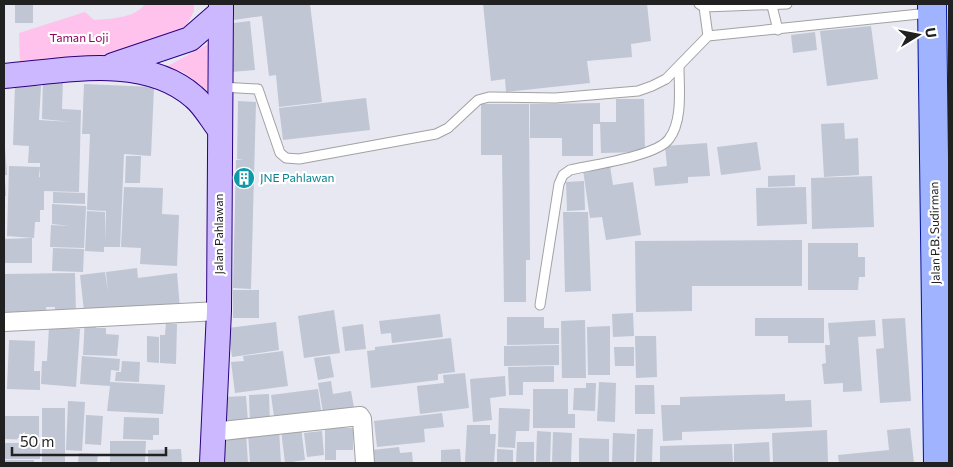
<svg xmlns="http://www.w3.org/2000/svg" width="953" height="467" viewBox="0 0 953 467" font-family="Commissioner,sans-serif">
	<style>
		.park { fill: #fec2ec }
		.building { fill: #c0c6d3 }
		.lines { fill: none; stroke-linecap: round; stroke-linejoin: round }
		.lane-casing { stroke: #a2a2a2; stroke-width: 11 }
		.street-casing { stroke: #a2a2a2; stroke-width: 20 }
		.secondary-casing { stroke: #2b0080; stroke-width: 26 }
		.primary-casing { stroke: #00119e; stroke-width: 30 }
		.lane { stroke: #fff; stroke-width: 9 }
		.street { stroke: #fff; stroke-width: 18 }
		.secondary { stroke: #ccb8ff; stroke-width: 24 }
		.primary { stroke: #9fb3ff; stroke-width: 28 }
		.labels { text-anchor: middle; stroke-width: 4.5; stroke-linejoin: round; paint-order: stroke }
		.park-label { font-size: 12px; fill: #8d0162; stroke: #fff }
		.culture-label { font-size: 12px; fill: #0d838f; stroke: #fff; text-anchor: start }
		.street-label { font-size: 12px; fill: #212121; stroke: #fff }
	</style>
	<rect width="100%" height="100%" fill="#e7e8f2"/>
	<!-- park -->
	<g class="park">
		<path d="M145 4H194V11L185 28 101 60 20 65 19 33 85 12 94 20C109 19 136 18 145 4Z"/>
		<path d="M208 44 207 90 183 72 166 67Z"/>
	</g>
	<!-- building -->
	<g class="building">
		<rect x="15" y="4" width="18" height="19"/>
		<path d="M233 4H310L322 102 279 107 276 75 269 76 262 16 234 20Z"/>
		<path d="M483 4H647L651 41 631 44 632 57 587 61 590 83 506 92 505 79 491 81Z"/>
		<path d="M250 21 255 70 231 72 226 24Z"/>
		<path d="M871 26 878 79 827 86 820 31Z"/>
		<path d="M815 32 817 50 793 53 791 35Z"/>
		<path d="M43 78 63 79 62 109 81 110 79 192 44 191V210H40V222H35L34 238 7 236 9 166 40 167 39 177 69 179 40 177V163H28L29 146 13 145 15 85 41 86 39 120 72 122 42 119Z"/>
		<path d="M84 84 154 87 151 156 124 154 120 247H104V252L85 251 87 211 105 212V243L106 211 87 210 90 134H82Z"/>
		<path d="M366 98 370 130 283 140 279 108Z"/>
		<path d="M616 99H644L645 152 601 153 600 122H616Z"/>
		<path d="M238 101 256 102 251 289 233 288 236 160 244 159H237Z"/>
		<path d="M600 103V124H593V156H562V138H530V104Z"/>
		<path d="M481 104H529L530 260H526V302H504L502 155H481Z"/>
		<path d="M844 123 845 139 858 138 859 175 824 177 821 124Z"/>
		<path d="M757 142 761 170 721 175 717 147Z"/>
		<path d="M707 143 710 176 688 177V183L655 186 653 168 667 166 665 146Z"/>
		<path d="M4 148H5L7 175H4Z"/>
		<path d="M126 156H141L140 183H125Z"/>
		<path d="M610 166 613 185 633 182 641 235 606 240 602 217 590 218 583 170Z"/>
		<path d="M795 175V186L768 187V176Z"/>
		<path d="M872 176 874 227 812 229 811 178Z"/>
		<path d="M4 180H5L6 196H4Z"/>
		<path d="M584 181 585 210 567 211 566 182Z"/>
		<path d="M124 187 163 188 162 214 179 215 177 266 140 264 141 248 121 247Z"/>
		<path d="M806 187 807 224 757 226 756 188Z"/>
		<path d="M53 192 85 193V204L53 203Z"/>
		<path d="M52 204 86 206 84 248 50 247 51 225 70 226 52 224Z"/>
		<path d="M563 212H588L591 291 565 292Z"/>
		<path d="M32 238V263H4V239Z"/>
		<path d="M802 240V286H692V311L636 312 635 241Z"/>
		<path d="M808 243H858V257H865V277H859L858 290H808Z"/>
		<path d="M53 248 84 249 83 272 52 271Z"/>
		<path d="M137 268 138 278 177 273 180 309 142 313V306L84 311 80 275 105 272 108 292 106 272Z"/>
		<path d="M75 273 76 314H55V307H46L47 318 4 314V274Z"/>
		<rect x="233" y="290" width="26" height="28"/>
		<path d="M334 310 340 353 304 358 298 316Z"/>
		<path d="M633 313 634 336 613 337 612 314Z"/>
		<path d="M440 314 443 337 392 343 391 333 381 334 379 321Z"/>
		<path d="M507 317H544V328H559V344L507 345Z"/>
		<path d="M85 318 96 319V328H106V334L119 335 117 356 83 355Z"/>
		<path d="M755 318H824V343H788V336H755Z"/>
		<path d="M905 318 911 401 880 403 876 349 884 348 882 319Z"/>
		<path d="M585 320 586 378H562L561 321Z"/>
		<path d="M875 320 876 336 858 337 862 391 843 392V383L824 384 822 364 826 363 825 345H830L828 323Z"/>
		<path d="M276 322 279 350 232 357 228 328Z"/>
		<path d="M166 323 177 324 176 364 160 363V335H165Z"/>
		<path d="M363 324 366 349 345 351 342 327Z"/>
		<path d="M610 326V375H588L587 327Z"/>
		<path d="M49 327 80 329 76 387 41 384 42 361H47Z"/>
		<path d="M147 336 159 337V363L147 362Z"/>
		<path d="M635 336H656L657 377 636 378Z"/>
		<path d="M451 338 455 372 438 374V380L371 388 367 351 375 350V347Z"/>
		<path d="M9 340 35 341 34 371H40V390L7 389Z"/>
		<path d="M559 345V365L504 366V346Z"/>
		<path d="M614 347H634V366H615Z"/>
		<path d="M283 351 288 386 235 393 231 362 244 361 243 356Z"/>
		<path d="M82 356 120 359 119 371 111 370 110 382 165 385 163 414 107 411 110 386 80 384Z"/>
		<path d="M330 356 334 377 318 380 314 358Z"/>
		<path d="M122 361 140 362 139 382 115 381 116 372H121Z"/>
		<path d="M554 366V382H523V395H509L508 367Z"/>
		<path d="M465 373 469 408 420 414 417 386 444 383 443 375Z"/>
		<path d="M505 376 506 396 490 398 492 420 473 422 470 379Z"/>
		<path d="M331 381 333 394 351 391 355 413 324 418 318 383Z"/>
		<path d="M599 382 616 383 615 422 597 421Z"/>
		<path d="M586 383H596L595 411 573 410 574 388H586Z"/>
		<path d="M635 385H654L655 414H635Z"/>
		<path d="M318 389 322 417 275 424 271 395Z"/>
		<path d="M533 389H568V414H575V428H533Z"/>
		<path d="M269 394 270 424 250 425 249 395Z"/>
		<path d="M785 394V401L811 400 812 427 682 432V440L663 441 661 405H680V397Z"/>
		<path d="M246 396 248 422 224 423 223 397Z"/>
		<path d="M68 401 85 402 82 451 66 450Z"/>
		<rect x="42" y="408" width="23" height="55"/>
		<path d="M499 408 530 409 529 431H516L515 448 498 447Z"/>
		<path d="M442 413 444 427 424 429 425 442 377 447 374 421Z"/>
		<path d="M86 415 103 416 101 445 85 444Z"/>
		<path d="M4 416H39V440L4 439Z"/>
		<path d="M124 417 159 418V435H153V440L123 439Z"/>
		<path d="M467 425H490V434H496L494 463H465Z"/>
		<path d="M301 427 305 460 285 463 281 430Z"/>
		<path d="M325 428H353V450H336V460H325Z"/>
		<path d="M910 428 914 463H839L838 455 889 450 887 430Z"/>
		<path d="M637 429H653L652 463H636Z"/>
		<path d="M279 430 281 463H250L248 433Z"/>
		<path d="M827 430 828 463H773L772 433Z"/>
		<path d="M322 431 324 455 307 457 304 433Z"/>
		<path d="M537 431 551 432 550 463H536Z"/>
		<path d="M553 432 572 433 571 463H552Z"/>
		<path d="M613 433 635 434 634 463H612Z"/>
		<path d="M246 434 248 463H223L221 436Z"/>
		<path d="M579 438 609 439V463H579Z"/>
		<path d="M110 441H146L145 463H110Z"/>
		<path d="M517 442H534V463H516Z"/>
		<path d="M769 442 770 463H734V444Z"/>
		<rect x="4" y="443" width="36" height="16"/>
		<path d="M732 444 733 463H660V446Z"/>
		<path d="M399 447 400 453 412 452 413 463H374L372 450Z"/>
		<path d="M181 449 182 463H148V450Z"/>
		<path d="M460 449 461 463H441V450Z"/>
		<path d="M497 449 513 450V463H497Z"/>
		<path d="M79 453 98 454 97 463H78Z"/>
		<rect x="4" y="460" width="30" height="3"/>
	</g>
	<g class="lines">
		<!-- lane casing -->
		<g class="lane-casing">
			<g id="lane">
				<path d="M699 4 704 7 787 4"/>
				<path d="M772 6 778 30"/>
				<path d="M704 7 708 36"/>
				<path d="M221 87 258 89 280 153 286 158 299 159 436 134 448 128 478 100 489 97 555 98 638 91 652 86 666 79 708 36 929 13"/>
				<path d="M540 305 559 184 563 175 570 170C592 165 657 156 669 139 683 121 679 88 679 67"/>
			</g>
		</g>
		<!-- street casing -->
		<g class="street-casing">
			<g id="street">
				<path d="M4 322 219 311"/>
				<path d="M213 432 360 416 362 419 365 463"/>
			</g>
		</g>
		<!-- secondary casing -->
		<g class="secondary-casing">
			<g id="secondary">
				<path d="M113 65 190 39 221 12"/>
				<path d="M4 76C64 71 144 53 194 97 204 105 212 120 220 130"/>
				<path d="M212 463 219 311 221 4"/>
			</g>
		</g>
		<!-- primary casing -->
		<g class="primary-casing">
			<path id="primary" d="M932 4 938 463"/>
		</g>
		<!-- lane -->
		<use href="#lane" class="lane"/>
		<!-- street -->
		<use href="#street" class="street"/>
		<!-- secondary -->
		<use href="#secondary" class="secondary"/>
		<!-- primary -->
		<use href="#primary" class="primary"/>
	</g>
	<!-- icons -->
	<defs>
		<g id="building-disc" transform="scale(1.125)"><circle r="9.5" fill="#0f9aa8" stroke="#fff"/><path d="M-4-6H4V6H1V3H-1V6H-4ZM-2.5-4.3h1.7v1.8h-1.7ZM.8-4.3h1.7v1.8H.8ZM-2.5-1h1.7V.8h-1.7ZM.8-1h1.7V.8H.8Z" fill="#fff"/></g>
	</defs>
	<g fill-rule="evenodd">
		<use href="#building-disc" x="244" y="178"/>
	</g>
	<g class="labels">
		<!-- park labels -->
		<g class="park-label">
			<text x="79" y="42">Taman Loji</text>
		</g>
		<!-- culture labels -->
		<g class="culture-label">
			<text x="260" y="182">JNE Pahlawan</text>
		</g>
		<!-- street labels -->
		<g class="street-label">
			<text transform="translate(935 233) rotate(-91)" y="4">Jalan P.B. Sudirman</text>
			<text transform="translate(219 234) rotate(-90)" y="4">Jalan Pahlawan</text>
		</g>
	</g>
	<!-- border -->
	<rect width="953" height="467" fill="none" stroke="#212121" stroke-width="10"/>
	<!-- north arrow -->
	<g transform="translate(918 35) rotate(80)" stroke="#ffffff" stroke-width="4" paint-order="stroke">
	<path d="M0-4L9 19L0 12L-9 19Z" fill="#212121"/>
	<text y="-8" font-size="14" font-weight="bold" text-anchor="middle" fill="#212121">U</text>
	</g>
	<!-- scale -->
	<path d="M12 447v8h154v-8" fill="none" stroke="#212121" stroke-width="2.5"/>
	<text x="20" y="447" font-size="15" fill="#212121" stroke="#ffffff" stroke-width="4" paint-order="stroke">50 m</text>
</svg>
